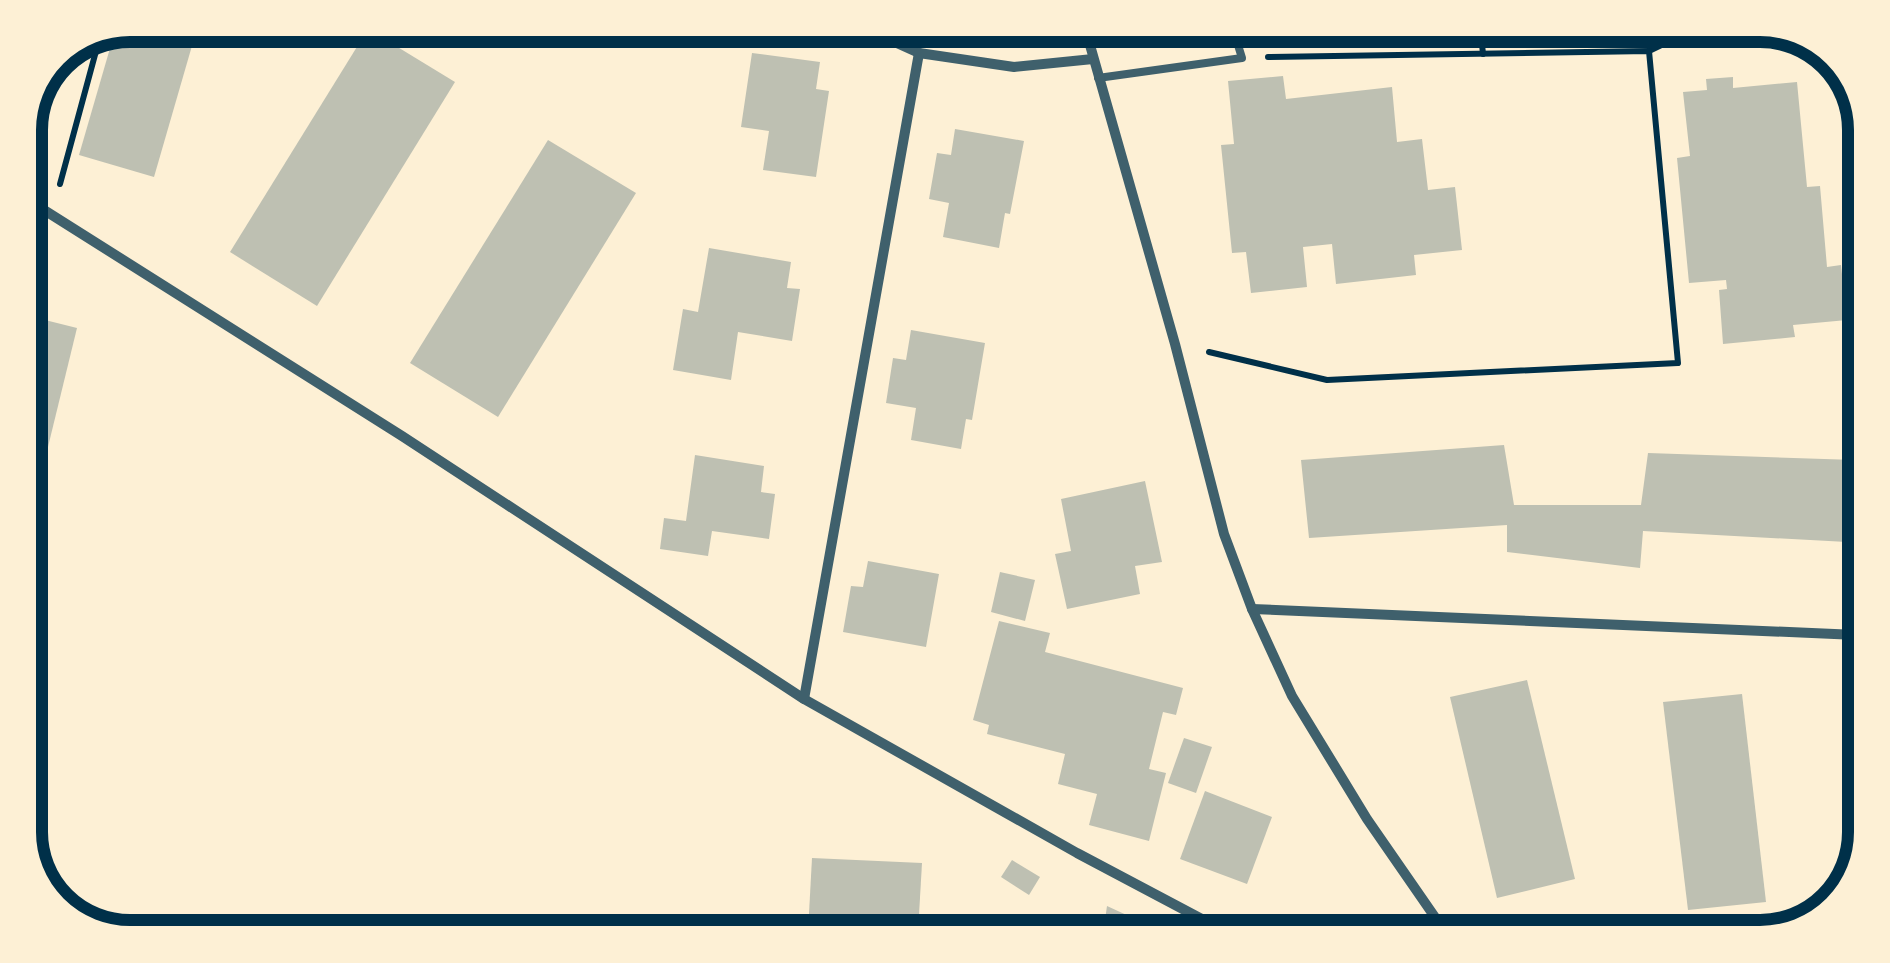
<svg xmlns="http://www.w3.org/2000/svg" width="1890" height="963" viewBox="0 0 1890 963" font-family="Montserrat,sans-serif">
	<style>
		.building { fill: #bec0b2 }
		.lines { fill: none; stroke-linecap: round; stroke-linejoin: round }
		.path { stroke: #003049; stroke-width: 6 }
		.service { stroke: #3f606c; stroke-width: 8 }
		.minor { stroke: #3f606c; stroke-width: 10 }
		.rim { fill: none; stroke: #003049; stroke-width: 12 }
	</style>
	<rect width="100%" height="100%" fill="#fdf0d5"/>
	<!-- building -->
	<g class="building">
		<path d="M130 25H198L154 177 79 155 115 31Z"/>
		<path d="M368 29 455 82 317 306 230 252Z"/>
		<path d="M752 53 820 62 816 89 829 91 816 177 763 170 769 131 741 127Z"/>
		<path d="M1283 76 1286 99 1392 87 1397 142 1422 139 1428 190 1455 187 1462 250 1414 255 1416 275 1336 284 1332 244 1303 247 1307 287 1251 293 1246 252 1232 253 1221 145 1234 144 1228 81Z"/>
		<path d="M1733 77V88L1797 82 1807 187 1820 186 1827 267 1841 265 1847 320 1793 325 1795 337 1723 344 1719 290 1727 289 1726 280 1689 283 1677 158 1690 156 1683 92 1707 90 1706 79Z"/>
		<path d="M955 129 1024 141 1010 214 1005 213 999 248 943 237 949 203 929 199 937 153 951 155Z"/>
		<path d="M548 140 636 193 498 417 410 363Z"/>
		<path d="M709 248 791 262 787 288 800 289 792 341 738 332 731 380 673 370 683 309 698 312Z"/>
		<path d="M25 315 77 328 27 533H25Z"/>
		<path d="M911 330 985 343 972 420 966 419 961 449 911 440 916 408 886 403 893 358 906 360Z"/>
		<path d="M1504 445 1514 505H1641L1648 453 1855 460 1847 542 1643 531 1640 568 1507 552V525L1309 538 1301 460Z"/>
		<path d="M695 455 764 466 761 492 775 494 769 539 712 531 708 556 660 549 664 518 686 521Z"/>
		<path d="M1145 481 1162 562 1135 566 1140 594 1067 609 1055 554 1071 551 1061 499Z"/>
		<path d="M868 561 939 574 926 647 843 632 851 586 863 587Z"/>
		<path d="M1000 572 1035 580 1025 621 991 612Z"/>
		<path d="M999 621 1050 633 1045 652 1183 688 1176 715 1163 712 1149 769 1166 773 1149 841 1089 825 1097 794 1058 784 1065 754 987 734 989 725 973 720Z"/>
		<path d="M1527 680 1575 879 1497 898 1450 697Z"/>
		<path d="M1742 694 1766 902 1688 910 1663 702Z"/>
		<path d="M1184 738 1212 747 1196 793 1168 783Z"/>
		<path d="M1205 791 1272 817 1247 884 1180 859Z"/>
		<path d="M812 858 922 863 918 932H808Z"/>
		<path d="M1012 860 1040 877 1029 895 1001 877Z"/>
		<path d="M1107 906 1168 934H1103Z"/>
	</g>
	<g class="lines">
		<!-- path -->
		<g class="path">
			<path d="M1481 34 1483 54"/>
			<path d="M97 40 111 44"/>
			<path d="M1649 51 1682 35"/>
			<path d="M60 184 99 40"/>
			<path d="M1209 352 1327 380 1678 363 1649 51 1268 57"/>
		</g>
		<!-- service -->
		<path class="service" d="M1098 78 1242 58 1234 32"/>
		<!-- minor -->
		<g class="minor">
			<path d="M868 30 919 53 1014 67 1093 59"/>
			<path d="M1086 31 1175 344 1224 534 1252 609 1292 696 1367 819 1448 936"/>
			<path d="M25 198 402 436 804 699 1077 853 1230 934"/>
			<path d="M1252 609 1857 635"/>
			<path d="M804 699 919 53"/>
		</g>
	</g>
	<!-- crop -->
	<path d="M0 0H1890V963H0ZM130 42H1760A88 88 0 0 1 1848 130V832A88 88 0 0 1 1760 920H130A88 88 0 0 1 42 832V130A88 88 0 0 1 130 42Z" fill="#fdf0d5" fill-rule="evenodd"/>
	<path class="rim" d="M130 42H1760A88 88 0 0 1 1848 130V832A88 88 0 0 1 1760 920H130A88 88 0 0 1 42 832V130A88 88 0 0 1 130 42Z"/>
</svg>
